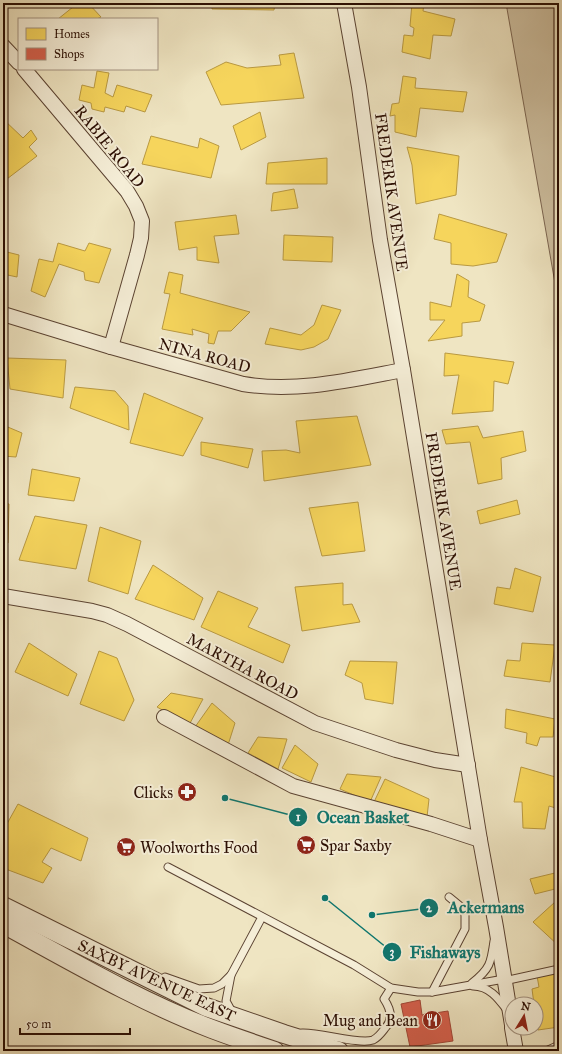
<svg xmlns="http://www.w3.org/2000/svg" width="562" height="1054" viewBox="0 0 562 1054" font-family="'IM FELL Great Primer',serif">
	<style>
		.green { fill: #cec0a1; stroke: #7c6652 }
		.homes { fill: #f6d55c; stroke: #b99941 }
		.shops { fill: #d6604d; stroke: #a24736 }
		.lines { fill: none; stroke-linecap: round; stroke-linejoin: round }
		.service-casing { stroke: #5b4332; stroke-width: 9 }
		.minor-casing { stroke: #5b4332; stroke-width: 16 }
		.tertiary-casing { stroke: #5b4332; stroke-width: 20 }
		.service { stroke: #f5eed7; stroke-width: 7 }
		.minor { stroke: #f5eed7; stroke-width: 14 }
		.tertiary { stroke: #f5eed7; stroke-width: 18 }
		.labels { text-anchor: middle; stroke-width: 4; stroke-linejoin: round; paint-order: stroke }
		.street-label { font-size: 16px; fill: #2a0d02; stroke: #f5eed7 }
		.poi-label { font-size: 16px; fill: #2a0d02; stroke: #f5eed7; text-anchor: end }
		.leader { fill: none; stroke: #0f766e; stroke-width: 1.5 }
		.callout-dot { fill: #0f766e; stroke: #f5eed7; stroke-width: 1.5 }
		.mark-label { font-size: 12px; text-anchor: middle; font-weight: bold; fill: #fff }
		.callout-label { font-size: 17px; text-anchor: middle; font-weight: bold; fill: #0f766e; stroke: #f5eed7; stroke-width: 4; stroke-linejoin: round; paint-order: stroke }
	</style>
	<rect width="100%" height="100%" fill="#efe5c2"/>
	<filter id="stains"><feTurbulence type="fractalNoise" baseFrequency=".005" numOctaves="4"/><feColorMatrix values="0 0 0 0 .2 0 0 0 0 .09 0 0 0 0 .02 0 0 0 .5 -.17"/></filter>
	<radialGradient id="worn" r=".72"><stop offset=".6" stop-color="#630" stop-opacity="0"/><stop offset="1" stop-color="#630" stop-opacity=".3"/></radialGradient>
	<!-- green -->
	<path class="green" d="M506 3H559V306Z"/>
	<!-- homes -->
	<g class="homes">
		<path d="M78 3H88L101 17 97 19H58Z"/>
		<path d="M212 3H275L274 10 212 9Z"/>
		<path d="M412 3H424L423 11 455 19 451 36 433 35 430 59 402 52 404 35 413 36 414 28 410 26Z"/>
		<path d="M294 53 304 98 221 105 206 72 226 62 247 68 281 65 279 55Z"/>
		<path d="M97 71 109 73 105 93 113 97 117 85 152 95 145 112 126 106 124 112 105 107 104 112 92 109 91 103 79 100 82 85 94 88Z"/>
		<path d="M403 76 416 78 415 88 467 92 463 112 420 108 416 137 395 132V115L390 116 392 104 399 103Z"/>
		<path d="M260 112 266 137 241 150 233 126Z"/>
		<path d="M3 119 23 138 31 130 37 139 29 147 37 156 3 182Z"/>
		<path d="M151 136 198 148 200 138 219 146 211 178 142 164Z"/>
		<path d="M407 147 459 156 456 195 416 204 412 165Z"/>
		<path d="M327 158V184H266L268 163Z"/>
		<path d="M294 189 298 208 271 211 273 193Z"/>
		<path d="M439 214 507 234 497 262 473 266 451 264V243L434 239Z"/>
		<path d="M236 215 239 234 214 236 219 263 197 260V247L179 250 175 222Z"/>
		<path d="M284 235 333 237 332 262 283 260Z"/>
		<path d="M58 243 85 251 89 243 111 249 99 283 85 280 84 272 59 264 45 297 31 291 39 259 53 262Z"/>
		<path d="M3 251 19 255 17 277 3 274Z"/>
		<path d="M169 272 183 275 180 293 250 312 231 331H218L214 344 208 343 209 334 192 329 193 335 162 329 170 294 164 293Z"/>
		<path d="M457 274 469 281 468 297 485 305 480 321 462 323V336L428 341 445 320H430V302L451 307Z"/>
		<path d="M322 305 341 310 328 339 314 347 301 350 265 344 270 328 301 335 314 325Z"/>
		<path d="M445 353 514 362 508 384 494 381 493 411 452 414 459 375 444 376Z"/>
		<path d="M7 358 66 360 63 398 10 389Z"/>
		<path d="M75 387 115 391 128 406 129 430 70 408Z"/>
		<path d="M144 393 203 418 183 456 130 443Z"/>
		<path d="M357 416 371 465 264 481 262 451 286 450 300 453 296 421Z"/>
		<path d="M3 425 22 433 16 457 3 456Z"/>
		<path d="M478 426 483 438 523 431 526 451 501 458 502 479 478 484 470 442 446 444 442 430Z"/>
		<path d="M201 442 253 449 248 468 201 455Z"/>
		<path d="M32 469 80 478 74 501 28 495Z"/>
		<path d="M517 500 520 514 480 524 477 511Z"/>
		<path d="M358 502 365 551 322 556 309 508Z"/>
		<path d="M3 503 9 504 8 543 3 544Z"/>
		<path d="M35 516 87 525 76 569 19 560Z"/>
		<path d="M100 527 141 541 128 594 88 581Z"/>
		<path d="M153 565 203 598 194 620 135 599Z"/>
		<path d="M515 568 541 577 533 612 494 604 497 587 510 589Z"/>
		<path d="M343 583V605L352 604 360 622 302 631 295 587Z"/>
		<path d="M218 591 258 608 248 627 290 645 283 663 201 627Z"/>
		<path d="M29 643 77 674 68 696 15 672Z"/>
		<path d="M522 643 555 645 550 682 504 676 507 660 520 661Z"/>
		<path d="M99 651 117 658 134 700 124 721 80 704Z"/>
		<path d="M350 661 397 662 393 704 365 699 362 683 345 675Z"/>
		<path d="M171 693 203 699 189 725 157 707Z"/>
		<path d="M212 703 235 723 228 745 195 727Z"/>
		<path d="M506 709 555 719 553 737H540L537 746 526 743 527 733 505 728Z"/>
		<path d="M258 737 287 739 278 769 248 753Z"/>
		<path d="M295 745 318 764 311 782 282 768Z"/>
		<path d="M521 767 559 778V809L549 806 545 829 523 828 522 802H514Z"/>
		<path d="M347 774 381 777 370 802 340 789Z"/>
		<path d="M385 779 429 799 427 817 374 802Z"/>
		<path d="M18 804 88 838 81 861 51 848 42 862 52 868 43 883 3 868V831Z"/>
		<path d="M559 872V888L535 894 530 879Z"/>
		<path d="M555 902 559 907V946L533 922Z"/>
		<path d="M559 972V998H557L559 1014V1027L538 1030 536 1016V1004H534L532 989 539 987 537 976Z"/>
	</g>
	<!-- shops -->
	<path class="shops" d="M420 1000 422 1015 448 1011 453 1041 410 1047 401 1004Z"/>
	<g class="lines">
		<!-- service casing -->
		<g class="service-casing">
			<g id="service">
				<path d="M168 867 354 965 391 988 418 992H432L504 979"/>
				<path d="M231 975 226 1001 232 1012"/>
				<path d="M165 977 199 989 214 988 222 984 231 975 262 917"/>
				<path d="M504 981 559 969"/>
				<path d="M472 983C490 969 491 963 494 941"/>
				<path d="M473 986C489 986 498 998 507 1010"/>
				<path d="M432 992 465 929V914L460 906 449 897"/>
				<path d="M302 1033C320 1032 359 1045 373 1040 379 1037 382 1032 386 1027 394 1018 390 1008 384 999L391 988"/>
				<path d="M548 1050 559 1045"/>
			</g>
		</g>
		<!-- minor casing -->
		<g class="minor-casing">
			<g id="minor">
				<path d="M344 3 359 87 380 240 403 370 480 840 496 927 512 1025"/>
				<path d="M3 46 19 63"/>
				<path d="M24 69 127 191 136 206 142 221 141 238 137 255 111 347"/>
				<path d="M3 314 111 347 243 384C297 393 350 380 403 370"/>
				<path d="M3 596 92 611 107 615 127 624 315 723 396 750 435 760 468 765"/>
				<path d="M164 717 293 786 431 824 480 840"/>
				<path d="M512 1028 516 1051"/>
			</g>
		</g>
		<!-- tertiary casing -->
		<g class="tertiary-casing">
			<g id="tertiary">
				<path d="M3 906 206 1007 284 1034 339 1051"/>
				<path d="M3 924C71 961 139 1001 212 1029 233 1037 254 1044 275 1051"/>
			</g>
		</g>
		<!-- service -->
		<use href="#service" class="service"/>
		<!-- minor -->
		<use href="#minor" class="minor"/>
		<!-- tertiary -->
		<use href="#tertiary" class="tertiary"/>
	</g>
	<!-- icons -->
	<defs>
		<g id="pharmacy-disc" transform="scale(1)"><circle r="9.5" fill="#8f2418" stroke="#f5eed7"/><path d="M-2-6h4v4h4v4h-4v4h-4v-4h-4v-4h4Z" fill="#fff"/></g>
		<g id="supermarket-disc" transform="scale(1)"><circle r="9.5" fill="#8f2418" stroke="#f5eed7"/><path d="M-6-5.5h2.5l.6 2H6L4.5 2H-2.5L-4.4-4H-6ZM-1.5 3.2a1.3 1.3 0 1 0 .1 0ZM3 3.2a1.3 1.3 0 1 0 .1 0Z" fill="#fff"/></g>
		<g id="restaurant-disc" transform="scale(1)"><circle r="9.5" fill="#8f2418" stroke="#f5eed7"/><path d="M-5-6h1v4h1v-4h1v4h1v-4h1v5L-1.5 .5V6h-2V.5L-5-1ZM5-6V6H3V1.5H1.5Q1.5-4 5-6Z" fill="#fff"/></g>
	</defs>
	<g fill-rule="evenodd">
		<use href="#pharmacy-disc" x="187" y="792"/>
		<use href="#supermarket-disc" x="306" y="845"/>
		<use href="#supermarket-disc" x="126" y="847"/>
		<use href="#restaurant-disc" x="432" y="1020"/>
	</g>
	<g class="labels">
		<!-- street labels -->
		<g class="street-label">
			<text transform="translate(110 146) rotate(51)" y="6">RABIE ROAD</text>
			<text transform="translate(392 192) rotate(82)" y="6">FREDERIK AVENUE</text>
			<text transform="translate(205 355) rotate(15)" y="6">NINA ROAD</text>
			<text transform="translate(444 511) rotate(81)" y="6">FREDERIK AVENUE</text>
			<text transform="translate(243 666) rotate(28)" y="6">MARTHA ROAD</text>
			<text transform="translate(157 980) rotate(25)" y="6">SAXBY AVENUE EAST</text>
		</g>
		<!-- poi labels -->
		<g class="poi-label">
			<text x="173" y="798">Clicks</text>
			<text x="320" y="851" text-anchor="start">Spar Saxby</text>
			<text x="140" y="853" text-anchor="start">Woolworths Food</text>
			<text x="418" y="1026">Mug and Bean</text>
		</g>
	</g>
	<!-- callouts -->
	<path class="leader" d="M225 798L298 817M372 915L429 908M325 898L392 952"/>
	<g class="callout-dot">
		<circle cx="225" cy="798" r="4"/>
		<circle cx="372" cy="915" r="4"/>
		<circle cx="325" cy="898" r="4"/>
		<circle cx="298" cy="817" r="10"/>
		<circle cx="429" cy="908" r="10"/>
		<circle cx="392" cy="952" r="10"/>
	</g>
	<g class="mark-label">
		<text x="298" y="821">1</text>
		<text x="429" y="912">2</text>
		<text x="392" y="956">3</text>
	</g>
	<g class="callout-label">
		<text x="363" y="823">Ocean Basket</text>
		<text x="486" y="913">Ackermans</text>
		<text x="445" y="958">Fishaways</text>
	</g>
	<!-- margin -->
	<rect width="562" height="1054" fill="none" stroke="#efe5c2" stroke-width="16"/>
	<rect x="4" y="4" width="554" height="1046" fill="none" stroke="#2a0d02" stroke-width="2"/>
	<rect x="8" y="8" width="546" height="1038" fill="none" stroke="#2a0d02"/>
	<!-- legend -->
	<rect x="18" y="18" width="140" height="52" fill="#f5eed7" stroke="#a49482"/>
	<rect x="26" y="28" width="20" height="12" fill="#f6d55c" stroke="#a49482"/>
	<text x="54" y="38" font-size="12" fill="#2a0d02">Homes</text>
	<rect x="26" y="48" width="20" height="12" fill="#d6604d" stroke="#a49482"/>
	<text x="54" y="58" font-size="12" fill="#2a0d02">Shops</text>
	<!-- north arrow -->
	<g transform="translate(524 1016) rotate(10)"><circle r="19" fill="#f5eed7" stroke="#a49482"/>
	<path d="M0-3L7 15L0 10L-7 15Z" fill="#8f2418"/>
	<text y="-6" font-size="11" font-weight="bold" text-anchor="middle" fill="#2a0d02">N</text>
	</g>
	<!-- scale -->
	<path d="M20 1028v6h110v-6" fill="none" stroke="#2a0d02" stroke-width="2"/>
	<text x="26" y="1028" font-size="12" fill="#2a0d02" stroke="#f5eed7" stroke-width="3" paint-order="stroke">50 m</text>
	<rect width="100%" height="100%" filter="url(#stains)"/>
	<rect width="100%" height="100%" fill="url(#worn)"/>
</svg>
